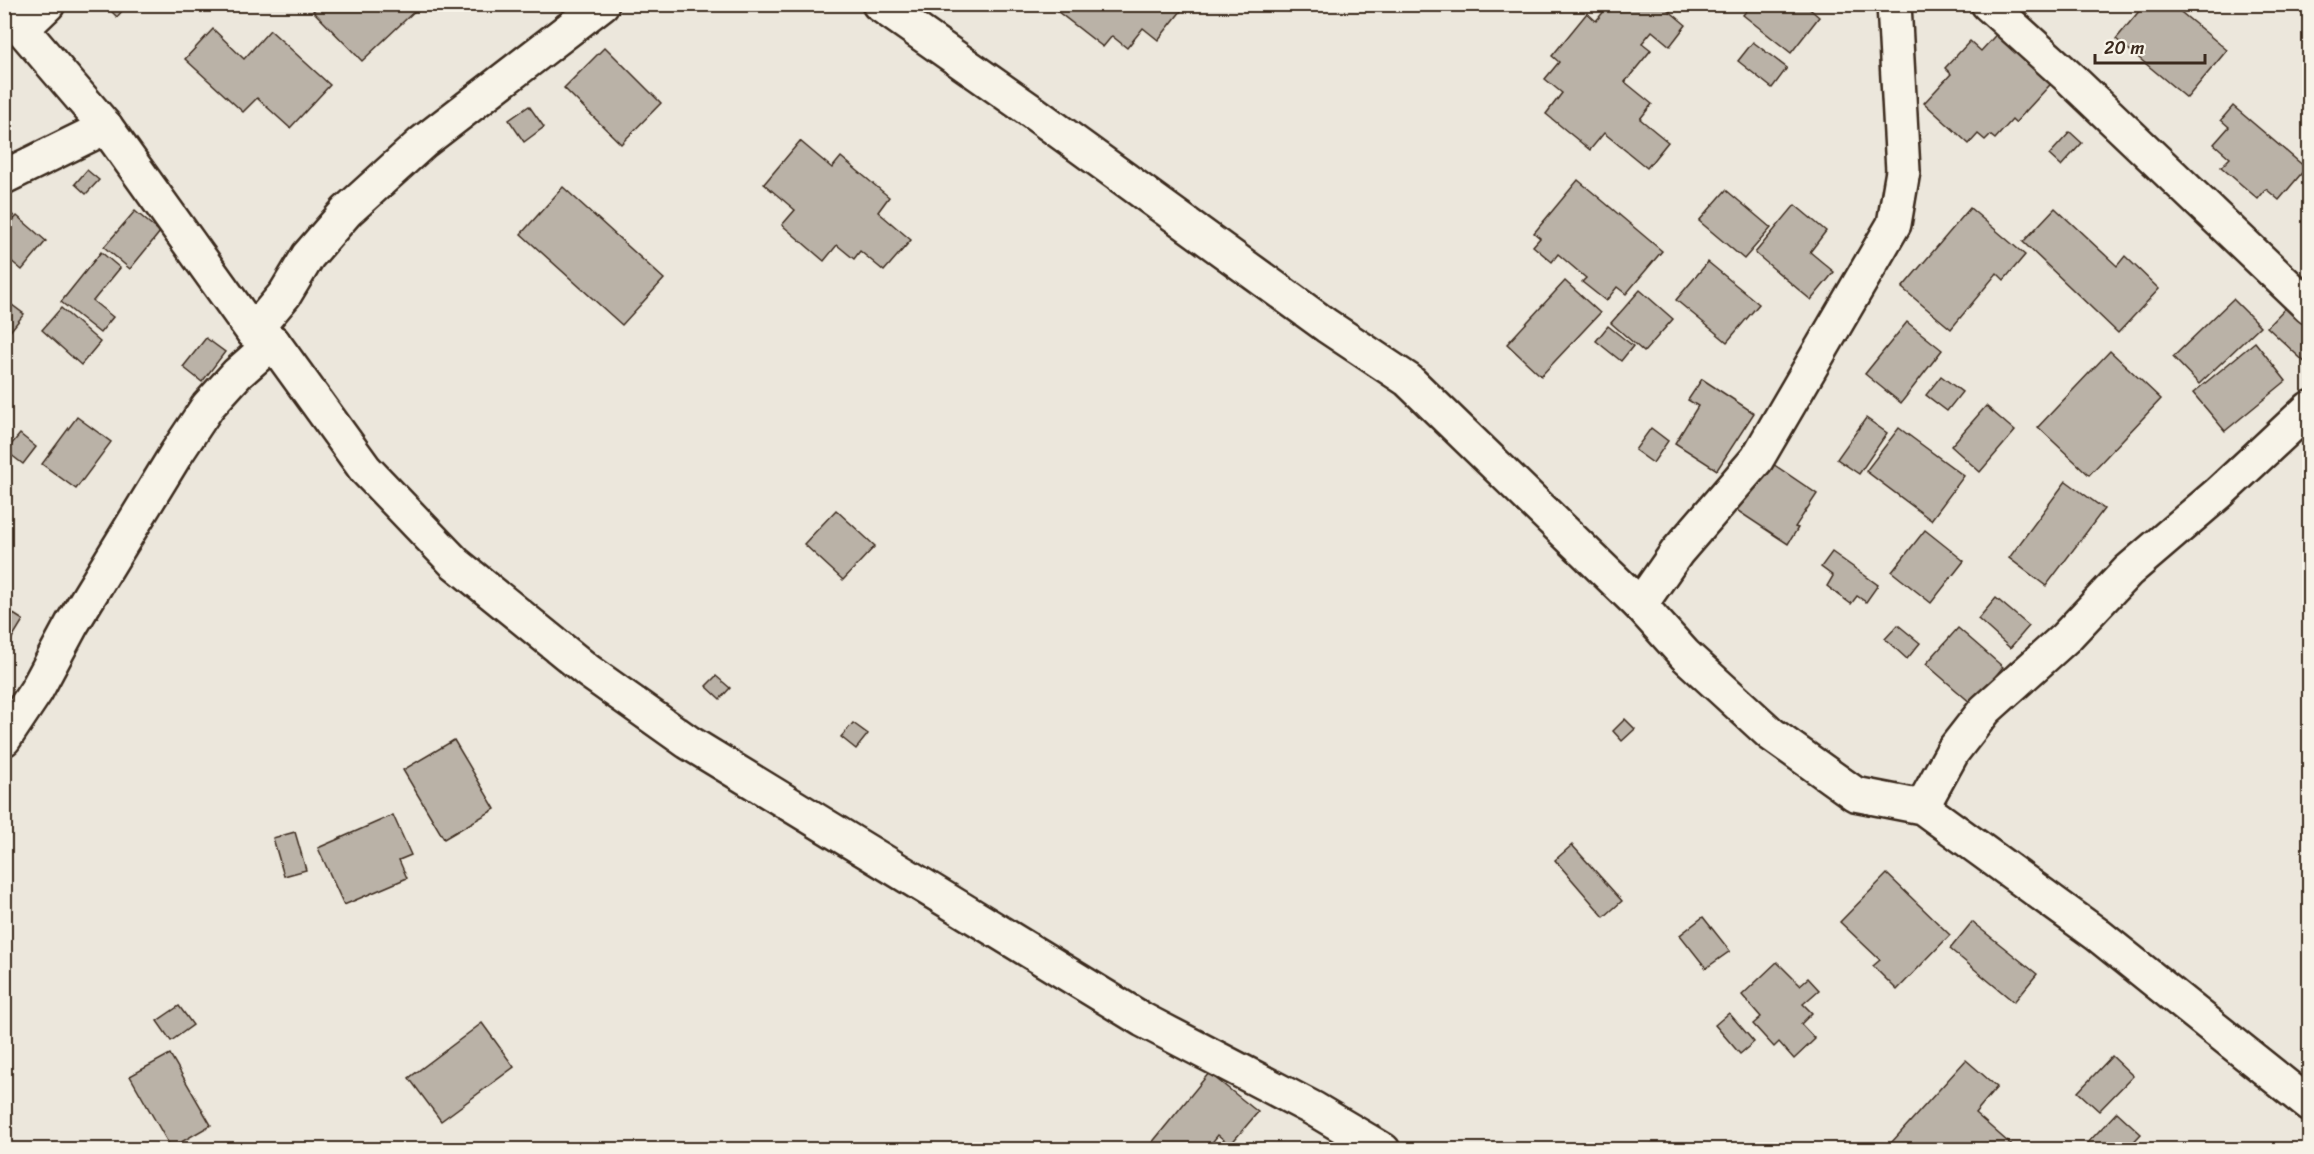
<svg xmlns="http://www.w3.org/2000/svg" width="2314" height="1154" viewBox="0 0 2314 1154" font-family="Sriracha,sans-serif">
	<style>
		.building { fill: #bab2a7; stroke: #3b2a1e; stroke-width: 1.5 }
		.lines { fill: none; stroke-linecap: round; stroke-linejoin: round }
		.minor-casing { stroke: #3b2a1e; stroke-width: 38 }
		.minor { stroke: #f7f3e8; stroke-width: 33 }
	</style>
	<rect width="100%" height="100%" fill="#ece7dc"/>
	<filter id="ink" filterUnits="userSpaceOnUse"><feTurbulence type="fractalNoise" baseFrequency=".0167" numOctaves="2"/><feDisplacementMap in="SourceGraphic" scale="12" xChannelSelector="R" yChannelSelector="G"/><feConvolveMatrix kernelMatrix="1 2 1 2 8 2 1 2 1" color-interpolation-filters="sRGB"/></filter>
	<g filter="url(#ink)">
		<!-- building -->
		<g class="building">
			<path d="M104 4H128L117 17Z"/>
			<path d="M320 4H422L362 61 313 11Z"/>
			<path d="M1062 4H1183L1185 6 1158 40 1143 28 1127 48 1112 36 1103 47 1057 11Z"/>
			<path d="M1610 4H1661L1686 25 1670 46 1652 31 1642 43 1651 50 1625 82 1652 104 1640 119 1668 142 1647 168 1604 133 1590 150 1546 114 1562 93 1545 79 1559 62 1552 56 1587 13 1596 21Z"/>
			<path d="M1752 4H1804L1819 17 1791 53 1743 15Z"/>
			<path d="M2145 4H2171L2227 50 2187 98 2116 39Z"/>
			<path d="M2004 26 2058 76 2015 123 2012 120 1995 139 1990 135 1985 140 1978 134 1969 144 1924 103 1951 74 1945 68 1970 41 1981 51Z"/>
			<path d="M213 29 244 59 270 30 330 85 290 128 257 98 243 112 185 59Z"/>
			<path d="M1753 42 1787 68 1772 88 1738 61Z"/>
			<path d="M605 47 661 103 621 144 564 88Z"/>
			<path d="M529 106 544 127 524 142 509 120Z"/>
			<path d="M2233 106 2306 168 2279 200 2266 189 2258 199 2221 167 2230 158 2214 144 2229 127 2221 120Z"/>
			<path d="M2070 132 2082 143 2061 166 2049 155Z"/>
			<path d="M800 141 832 168 841 157 889 197 878 212 911 240 884 271 860 251 854 259 837 245 824 261 782 225 795 210 764 184Z"/>
			<path d="M87 170 99 180 86 194 75 184Z"/>
			<path d="M1578 180 1662 251 1626 294 1617 287 1606 301 1582 282 1586 278 1558 254 1552 262 1533 246 1540 238 1534 233Z"/>
			<path d="M563 187 664 279 622 325 521 234Z"/>
			<path d="M1726 190 1771 228 1744 259 1699 221Z"/>
			<path d="M1795 205 1826 231 1810 252 1834 272 1811 300 1755 253Z"/>
			<path d="M4 208 14 216 4 228Z"/>
			<path d="M1970 208 2025 255 2004 280 1997 273 1951 329 1902 288Z"/>
			<path d="M2055 208 2117 266 2125 256 2159 289 2118 333 2023 242Z"/>
			<path d="M135 211 160 232 130 269 104 247Z"/>
			<path d="M17 216 46 241 22 270 4 255V231Z"/>
			<path d="M101 252 120 268 93 301 113 317 100 333 61 302Z"/>
			<path d="M1708 262 1759 304 1727 342 1676 300Z"/>
			<path d="M1565 281 1600 313 1541 376 1507 344Z"/>
			<path d="M1640 290 1673 319 1644 352 1611 323Z"/>
			<path d="M4 299 24 314 4 339Z"/>
			<path d="M2233 299 2260 326 2199 384 2173 357Z"/>
			<path d="M2294 299 2310 314V367L2267 327Z"/>
			<path d="M61 308 100 342 81 365 42 330Z"/>
			<path d="M1907 322 1942 350 1901 403 1865 374Z"/>
			<path d="M1608 326 1633 346 1621 361 1596 341Z"/>
			<path d="M206 338 225 352 202 382 183 367Z"/>
			<path d="M2255 342 2286 381 2225 431 2193 393Z"/>
			<path d="M2110 351 2161 399 2089 475 2038 427Z"/>
			<path d="M1941 376 1962 392 1947 411 1926 395Z"/>
			<path d="M1702 379 1754 413 1717 470 1675 443 1698 406 1688 400Z"/>
			<path d="M1986 406 2015 431 1980 472 1951 446Z"/>
			<path d="M77 417 111 442 76 489 42 464Z"/>
			<path d="M1866 418 1887 433 1859 474 1837 459Z"/>
			<path d="M1651 428 1668 441 1653 463 1635 450Z"/>
			<path d="M1899 428 1964 476 1931 520 1866 471Z"/>
			<path d="M20 434 36 447 23 464 6 451Z"/>
			<path d="M1770 462 1817 494 1795 527 1798 528 1788 544 1732 507Z"/>
			<path d="M2066 481 2104 509 2046 586 2009 558Z"/>
			<path d="M836 510 875 546 843 580 804 544Z"/>
			<path d="M1925 530 1964 561 1931 603 1892 572Z"/>
			<path d="M1832 552 1878 585 1866 602 1857 596 1851 604 1827 586 1833 576 1821 567Z"/>
			<path d="M1996 598 2029 626 2010 648 1978 619Z"/>
			<path d="M4 608 23 620 4 651Z"/>
			<path d="M1898 625 1920 643 1907 659 1885 639Z"/>
			<path d="M1958 628 2003 667 1972 704 1926 664Z"/>
			<path d="M716 676 730 688 720 699 706 686Z"/>
			<path d="M1625 719 1635 729 1622 741 1613 731Z"/>
			<path d="M853 723 868 734 856 749 841 737Z"/>
			<path d="M454 740 495 809 444 839 403 770Z"/>
			<path d="M393 815 411 855 399 860 407 878 344 905 318 848Z"/>
			<path d="M295 832 306 870 284 876 273 838Z"/>
			<path d="M1572 845 1622 901 1604 917 1555 860Z"/>
			<path d="M1887 874 1950 935 1897 990 1873 966 1880 960 1840 922Z"/>
			<path d="M1703 917 1730 951 1706 968 1680 935Z"/>
			<path d="M1972 922 2037 974 2014 1002 1950 949Z"/>
			<path d="M1777 962 1800 985 1808 978 1819 990 1803 1004 1812 1013 1801 1024 1815 1039 1794 1059 1779 1042 1774 1047 1753 1024 1761 1017 1742 995Z"/>
			<path d="M179 1006 193 1025 171 1041 157 1021Z"/>
			<path d="M1729 1013 1754 1042 1740 1054 1715 1025Z"/>
			<path d="M482 1023 514 1067 441 1121 409 1078Z"/>
			<path d="M170 1054 211 1125 171 1148 130 1076Z"/>
			<path d="M2112 1056 2133 1076 2099 1111 2078 1092Z"/>
			<path d="M1966 1060 1997 1087 1975 1113 2017 1150H1898L1891 1143Z"/>
			<path d="M1209 1073 1258 1112 1230 1145 1218 1135 1206 1150H1158L1151 1144Z"/>
			<path d="M2117 1112 2141 1134 2126 1150H2081Z"/>
		</g>
		<g class="lines">
			<!-- minor casing -->
			<g class="minor-casing">
				<g id="minor">
					<path d="M879 4 1034 113 1327 326 1408 380 1640 605 1685 655 1771 734 1855 794 1922 807 2098 935 2310 1105"/>
					<path d="M1988 4 2072 80 2310 307"/>
					<path d="M4 8 106 127 253 332 273 342 365 469 455 563 588 671 688 742 1143 1020 1314 1109 1383 1150"/>
					<path d="M22 29 48 4"/>
					<path d="M4 177 106 127"/>
					<path d="M253 332 285 294 308 256 347 211 423 142 602 4"/>
					<path d="M1640 605 1677 552 1757 459 1894 224 1903 171 1894 4"/>
					<path d="M4 739 36 691 72 624 176 454 208 406 237 374 273 342"/>
					<path d="M1922 807 1953 751 1985 710 2065 638 2128 571 2219 493 2310 408"/>
				</g>
			</g>
			<!-- minor -->
			<use href="#minor" class="minor"/>
		</g>
	</g>
	<!-- margin -->
	<rect width="2314" height="1154" fill="none" stroke="#f7f3e8" stroke-width="24"/>
	<rect x="12" y="12" width="2290" height="1130" fill="none" stroke="#3b2a1e" stroke-width="2" filter="url(#ink)"/>
	<!-- scale -->
	<path d="M2095 54v9h110v-9" fill="none" stroke="#3b2a1e" stroke-width="3"/>
	<text x="2104" y="54" font-size="18" fill="#3b2a1e" stroke="#f7f3e8" stroke-width="4.5" paint-order="stroke">20 m</text>
</svg>
